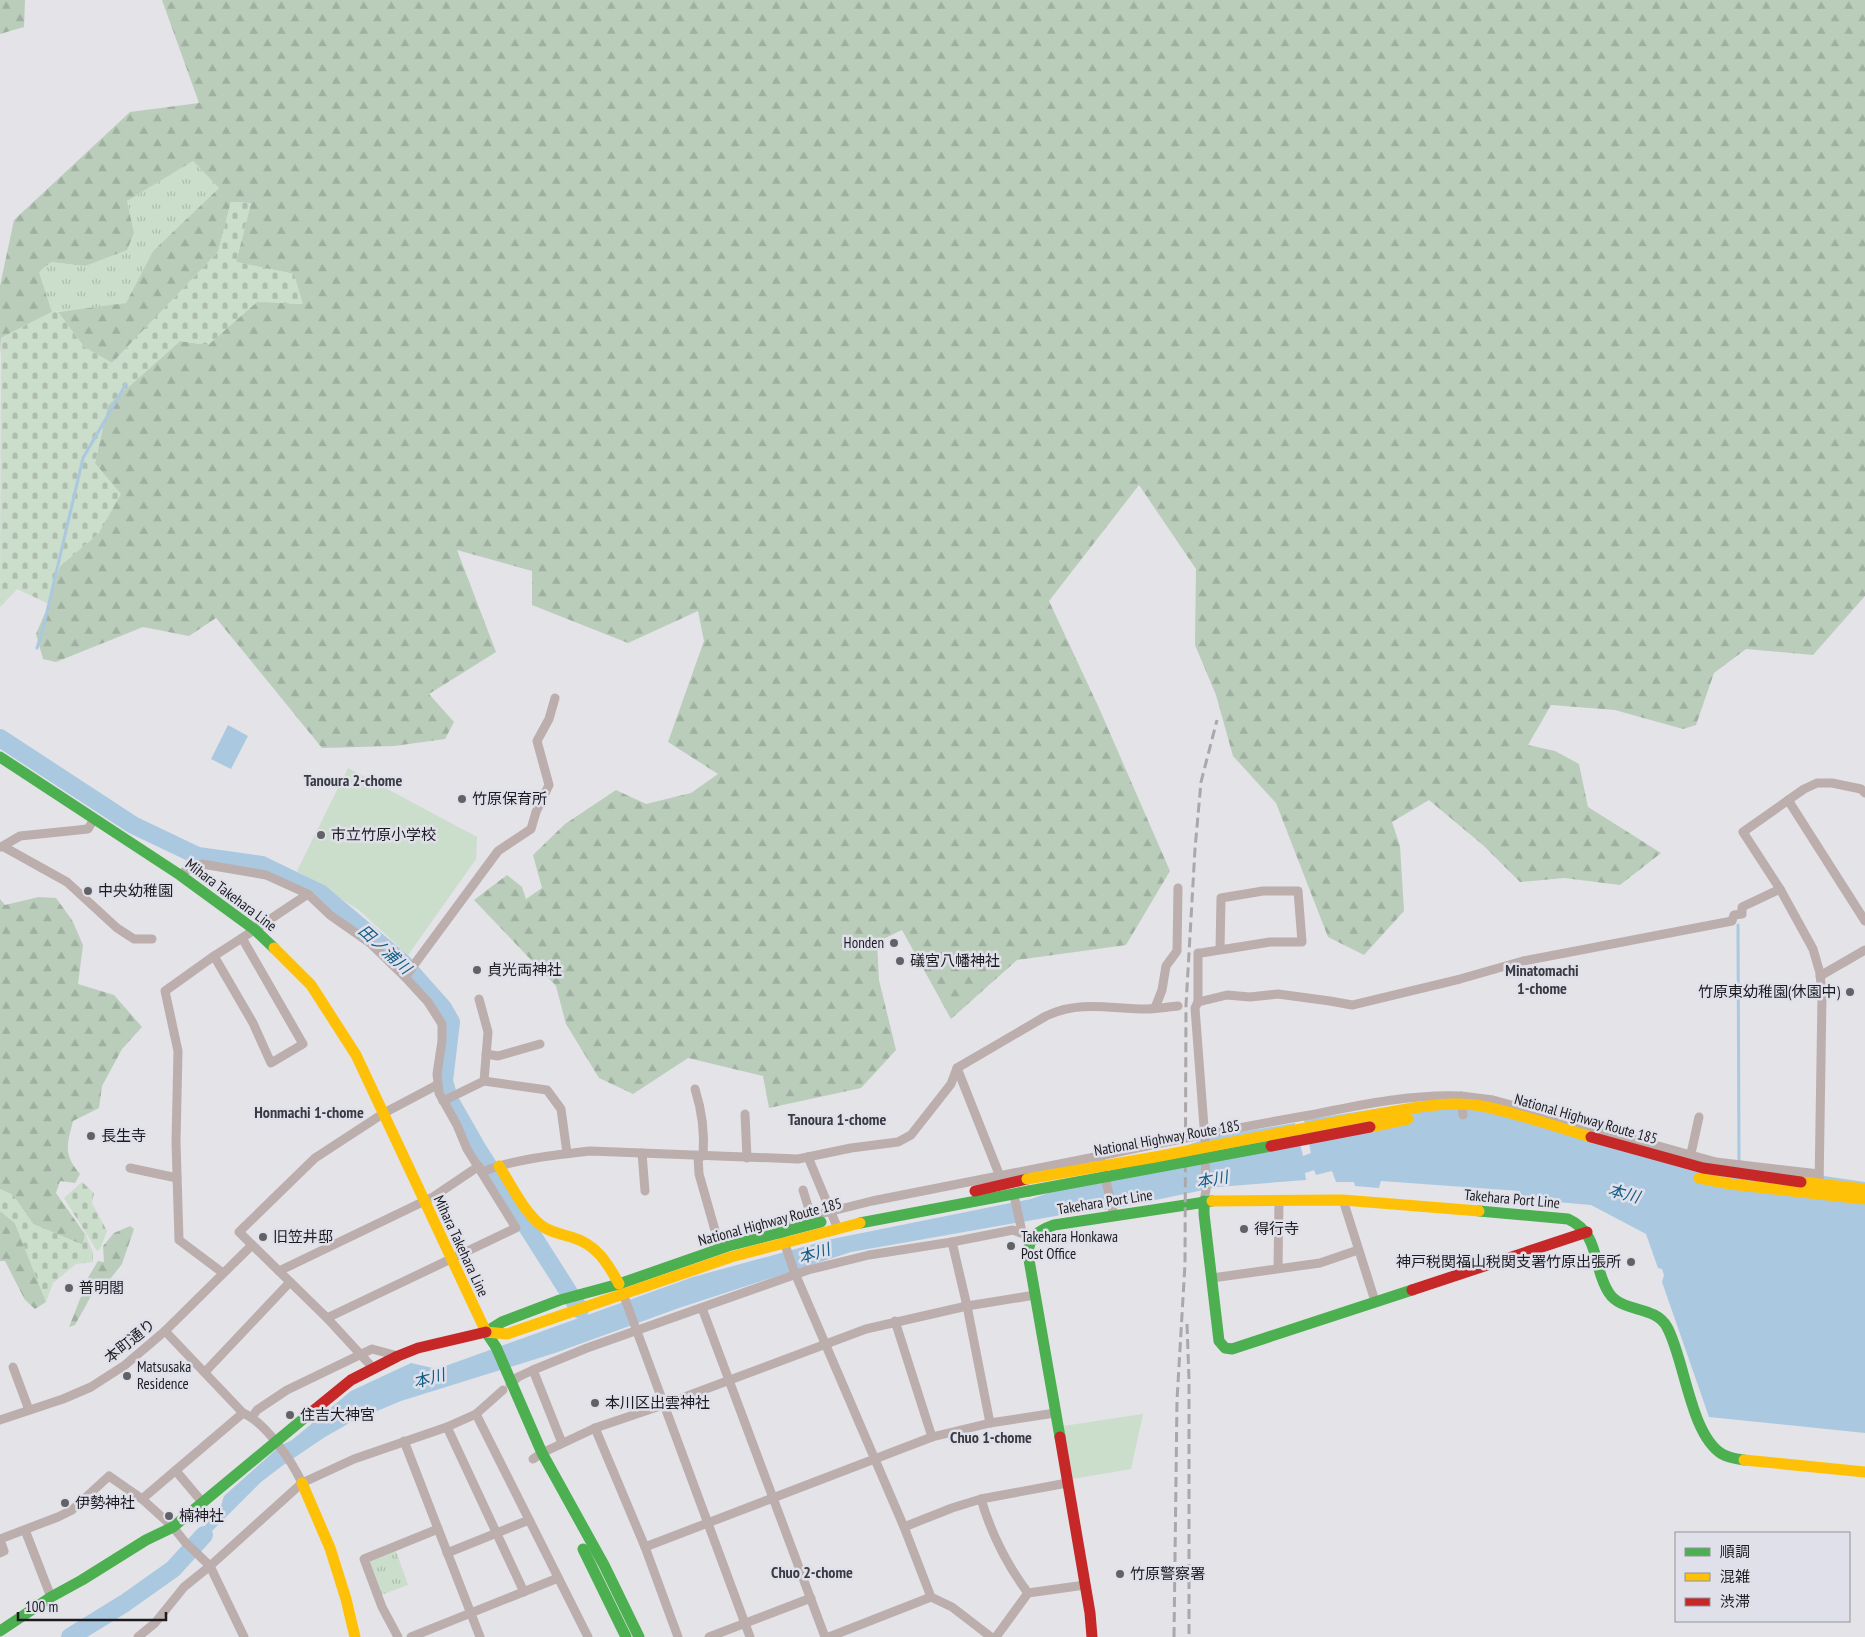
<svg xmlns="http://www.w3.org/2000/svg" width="1865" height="1637" viewBox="0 0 1865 1637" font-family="'PT Sans Narrow','Noto Sans JP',sans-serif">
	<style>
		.grass { fill: url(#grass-tufts) }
		.forest { fill: url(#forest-firs) }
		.cemetery { fill: url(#cemetery-stones) }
		.pitch { fill: #cbddcb }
		.water { fill: #aac9e1 }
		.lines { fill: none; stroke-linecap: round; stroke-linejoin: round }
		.stream { stroke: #aac9e1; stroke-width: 3 }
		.river { stroke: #aac9e1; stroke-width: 18 }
		.street { stroke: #bcaead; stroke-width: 9 }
		.fast { stroke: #4caf50; stroke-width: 11 }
		.slow { stroke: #ffc107; stroke-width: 11 }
		.jam { stroke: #c62828; stroke-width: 11 }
		.rail { stroke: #aca7a8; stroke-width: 3; stroke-dasharray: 10 5; stroke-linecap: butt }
		.fast-bridge { stroke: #4caf50; stroke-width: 11 }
		.slow-bridge { stroke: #ffc107; stroke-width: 11 }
		.jam-bridge { stroke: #c62828; stroke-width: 11 }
		.poi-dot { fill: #626266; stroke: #e0e0eb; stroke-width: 2 }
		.labels { text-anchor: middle; stroke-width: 5; stroke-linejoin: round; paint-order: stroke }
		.poi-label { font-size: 15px; fill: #1c1c20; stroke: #e0e0eb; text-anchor: start }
		.street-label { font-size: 15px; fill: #1c1c20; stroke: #e0e0eb }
		.neighbourhood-label { font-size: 16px; font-weight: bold; fill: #3a3a43; stroke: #e0e0eb }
		.water-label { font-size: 16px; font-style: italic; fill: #125d86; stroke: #e0e0eb }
	</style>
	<defs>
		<pattern id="grass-tufts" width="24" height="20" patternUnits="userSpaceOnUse" patternTransform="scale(1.25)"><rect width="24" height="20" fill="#cbddcb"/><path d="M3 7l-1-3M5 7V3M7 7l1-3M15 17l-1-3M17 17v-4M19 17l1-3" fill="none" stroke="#aebdae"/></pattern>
		<pattern id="forest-firs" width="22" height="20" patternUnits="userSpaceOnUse" patternTransform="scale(1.25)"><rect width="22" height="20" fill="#bacdba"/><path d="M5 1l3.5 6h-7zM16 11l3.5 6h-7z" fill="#9fafa0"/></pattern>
		<pattern id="cemetery-stones" width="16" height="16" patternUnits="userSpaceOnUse" patternTransform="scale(1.25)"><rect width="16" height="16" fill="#cbddcb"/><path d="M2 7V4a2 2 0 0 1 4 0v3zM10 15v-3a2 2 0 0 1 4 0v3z" fill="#aebdae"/></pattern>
	</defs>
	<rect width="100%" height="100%" fill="#e3e3e8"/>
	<!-- grass -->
	<g class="grass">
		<path d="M193 161 219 188 153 251 126 303 103 307 52 312 39 272 51 262 85 266 134 233 127 201Z"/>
		<path d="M396 1551 408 1585 381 1595 368 1562Z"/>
	</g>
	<!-- forest -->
	<g class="forest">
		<path d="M0 0H25L24 27 0 34Z"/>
		<path d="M162 0H1865V596L1813 655 1746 649 1714 673 1696 725 1683 729 1615 710 1551 705 1528 745 1555 751 1579 764 1588 807 1661 853 1620 885 1564 878 1520 882 1484 846 1429 800 1392 822 1400 846 1404 911 1364 955 1328 937 1276 803 1233 756 1216 695 1195 645 1196 569 1139 485 1049 601 1099 708 1170 871 1126 945 1017 960 951 1019 902 930 877 942 879 980 896 1050 861 1088 769 1108 763 1076 688 1058 633 1094 599 1078 566 1024 556 986 474 900 507 875 522 887 526 899 542 888 533 855 565 824 616 790 646 804 691 793 718 774 668 742 704 641 698 611 628 643 532 605V571L457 550 496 652 429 694 454 722 445 739 394 746 322 748 216 618 189 636 143 627 56 662 43 659 36 634 49 604 60 566 99 533 95 463 108 405 180 341 208 345 257 301 302 304 294 274 236 262 251 203 231 202 218 252 112 363 84 347 58 312 126 303 153 251 219 188 193 161 127 201 134 233 127 250 85 266 51 262 39 272 52 312 1 338 0 356V286L14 220 130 112 199 103Z"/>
		<path d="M39 897 56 898 72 920 83 945 78 984 114 995 142 1027 122 1049 102 1086 99 1108 73 1121C67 1145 63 1154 80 1174L75 1183 60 1181 56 1193 85 1234 83 1245 33 1224 13 1195 0 1189V899L5 905Z"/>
		<path d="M0 1211 15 1223 46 1302 35 1309 25 1300 5 1261H0Z"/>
		<path d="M130 1226 134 1229 122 1264 107 1283 91 1296 75 1325 69 1327 89 1276 98 1261 104 1262 103 1246 114 1233Z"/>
	</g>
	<!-- cemetery -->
	<g class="cemetery">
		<path d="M231 202 251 203 236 262 294 274 303 304 257 302 208 345 180 341 108 405 95 463 121 494 99 533 60 566 49 604 17 589 0 607 1 338 52 312H58L84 347 112 363 218 252Z"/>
		<path d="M82 1182 94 1193 92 1203 107 1231 100 1249 97 1251 64 1198Z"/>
		<path d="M0 1189 13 1195 33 1224 83 1245 85 1233 93 1253V1262L76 1264 53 1283 46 1302 15 1223 0 1211Z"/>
	</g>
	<!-- pitch -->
	<g class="pitch">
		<path d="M348 768 477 837 476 859 408 955 359 910 297 871Z"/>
		<path d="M1143 1414 1131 1469 1072 1479 1063 1426Z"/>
	</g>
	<!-- water -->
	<g class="water">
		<path d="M228 725 248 736 231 769 211 759Z"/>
		<path d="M1439 1099 1669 1153 1865 1182V1433L1709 1417 1662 1282 1664 1275 1662 1269 1658 1268 1646 1234 1591 1205 1521 1199 1520 1191 1381 1181 1379 1188 1355 1186 1354 1182H1336L1332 1171 1316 1175 1314 1170 1305 1173 1306 1180 1218 1187 1112 1209 1084 1211 851 1252 679 1308 555 1353 401 1401 353 1421 325 1437 282 1466 261 1482 197 1546 192 1540 220 1509 224 1496 280 1446 292 1440 351 1391 411 1363 437 1369 693 1277 832 1239 1031 1199 1211 1137 1295 1123 1303 1156 1311 1153 1304 1120Z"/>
	</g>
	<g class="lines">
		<!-- stream -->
		<g class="stream">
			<path d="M37 648 43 629 83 458 126 384"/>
			<path d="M1738 925 1739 1162"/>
		</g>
		<!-- river -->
		<g class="river">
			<path d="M0 738 133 825 198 856 262 865 320 893 403 963 443 1008 451 1022 444 1081 449 1099 477 1148 580 1310"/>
			<path d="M70 1637 125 1603 173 1569 204 1535"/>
		</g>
		<!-- street -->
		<g class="street">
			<path d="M1788 800 1865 921"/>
			<path d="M1 847 20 836 88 829 94 819"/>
			<path d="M4 847 67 882 117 928 134 939H152"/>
			<path d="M180 875 191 867 202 864 266 875 308 894 330 915 370 943 405 977 428 1002 442 1024V1041L437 1074 439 1093 457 1125 467 1149 516 1228 327 1318"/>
			<path d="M214 956 242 938"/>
			<path d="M1820 976 1865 950"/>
			<path d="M405 977 498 851 531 829 536 812 549 785 537 741 549 719 555 698"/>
			<path d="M1198 1002V953H1201L1270 942H1302L1298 891H1263L1221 898 1220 949"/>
			<path d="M1155 1008 1162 990 1166 966 1177 951 1178 888"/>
			<path d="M486 1054 498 1056 540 1044"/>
			<path d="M957 1068 1001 1179"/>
			<path d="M484 1081 547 1090 561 1109 567 1153"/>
			<path d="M695 1089C702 1111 705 1132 703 1156"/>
			<path d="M1461 1096 1493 1100 1716 1162 1819 1174"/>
			<path d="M443 1101 484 1081 488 1032 479 999"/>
			<path d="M745 1114 747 1158"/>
			<path d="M642 1153 645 1191"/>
			<path d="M698 1156 699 1174 720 1248"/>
			<path d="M808 1157 838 1229"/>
			<path d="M1690 1158 1699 1117"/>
			<path d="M130 1168 177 1178"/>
			<path d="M482 1172C514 1159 555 1155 590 1151L798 1159 851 1148 898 1142 911 1135 951 1084 957 1068 1046 1016C1080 1000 1111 1009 1146 1009 1157 1009 1167 1007 1178 1006"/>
			<path d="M1819 1187 1822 996 1820 973 1813 949 1780 889 1743 832 1804 789 1817 783H1832L1861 789 1865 793"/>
			<path d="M803 1190 811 1216"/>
			<path d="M1015 1200 1022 1232"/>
			<path d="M1343 1200 1375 1301"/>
			<path d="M1204 1201 1206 1190 1205 1140 1195 1008 1198 1002 1227 995 1250 997 1278 994 1330 1001 1352 1005 1460 979 1523 961 1732 921 1734 915 1742 914V907L1780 889"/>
			<path d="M1114 1215 1100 1156C1170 1141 1240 1127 1310 1115 1360 1105 1410 1094 1461 1096L1463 1115"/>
			<path d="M788 1222 872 1201 1100 1156"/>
			<path d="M783 1239 794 1271 904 1527 931 1597 952 1607 991 1637"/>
			<path d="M952 1242 967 1306 990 1423"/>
			<path d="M1278 1268 1279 1201"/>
			<path d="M279 1271 433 1197 479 1166"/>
			<path d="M223 1273 179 1240 176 1142 178 1051 165 991 214 956 253 1023 271 1063 303 1044 242 938 308 894"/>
			<path d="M1212 1278 1320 1263 1358 1250"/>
			<path d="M622 1291 750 1637"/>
			<path d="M702 1308 825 1637"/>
			<path d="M895 1321 932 1437"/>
			<path d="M165 1331 243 1413C265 1422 292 1461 302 1483"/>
			<path d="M13 1367 29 1410"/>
			<path d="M373 1368 327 1318 239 1232 315 1158 384 1113 437 1085"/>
			<path d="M533 1370 562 1443"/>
			<path d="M205 1372 290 1282"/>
			<path d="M510 1384 518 1377 533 1370 587 1348 808 1270 869 1255 952 1242 1013 1230 1031 1237"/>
			<path d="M476 1414 588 1637"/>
			<path d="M252 1417 257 1410 287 1390 372 1349 398 1356"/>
			<path d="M0 1420 63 1399 91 1387 125 1365 165 1331 252 1245"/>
			<path d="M447 1427 524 1592"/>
			<path d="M595 1428 645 1547 678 1637"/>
			<path d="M404 1441 480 1637"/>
			<path d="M533 1459 542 1453 595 1428 663 1405 866 1329 967 1306 1035 1295"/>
			<path d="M176 1471 203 1503"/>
			<path d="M142 1499 243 1413"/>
			<path d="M981 1499C991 1533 1007 1565 1028 1593L996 1637"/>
			<path d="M904 1527 952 1508 981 1499 1067 1483"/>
			<path d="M25 1530 51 1597"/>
			<path d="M0 1539 58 1517 72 1510 109 1476 142 1499 173 1527 185 1542 210 1566 244 1637"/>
			<path d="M0 1540 4 1551 0 1553"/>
			<path d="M645 1547 932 1437 990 1423 1055 1413"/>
			<path d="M447 1553 529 1520"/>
			<path d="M1028 1593 1085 1585"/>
			<path d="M138 1637 155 1623 184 1587 210 1566 302 1483 354 1459 447 1427 476 1414 503 1390"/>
			<path d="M398 1637 382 1607 364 1559 438 1529"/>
			<path d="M411 1637 558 1578"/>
			<path d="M709 1637 811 1598"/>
			<path d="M829 1637 931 1597"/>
		</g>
		<!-- fast -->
		<g class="fast">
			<path d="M0 757 180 875 254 929 274 948"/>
			<path d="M1204 1201V1214L1219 1341 1225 1348 1232 1349 1412 1290"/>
			<path d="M1479 1211 1568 1219C1601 1234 1592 1268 1609 1293 1622 1313 1655 1305 1667 1327 1685 1360 1690 1434 1722 1454 1729 1458 1737 1459 1744 1460"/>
			<path d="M860 1223 1029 1191"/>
			<path d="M486 1332 502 1322 560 1300 619 1284 728 1246 821 1222"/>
			<path d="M486 1332 496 1347 542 1453 604 1565 639 1637"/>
			<path d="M1060 1437 1028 1254C1029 1236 1038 1231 1054 1225L1212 1201"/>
			<path d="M583 1549 626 1637"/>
			<path d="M0 1631 51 1597 82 1580 146 1540 173 1527 308 1415"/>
		</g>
		<!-- slow -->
		<g class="slow">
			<path d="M274 948 311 985 356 1055 486 1332"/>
			<path d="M1368 1116C1406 1109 1449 1099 1487 1107 1522 1115 1557 1127 1591 1137"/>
			<path d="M1370 1127 1408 1119"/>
			<path d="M499 1166C512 1186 523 1211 542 1226 550 1232 561 1234 571 1237 596 1244 607 1262 619 1284"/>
			<path d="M1699 1178 1730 1184 1863 1199"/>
			<path d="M1801 1182 1865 1189"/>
			<path d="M1212 1201 1343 1200 1479 1211"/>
			<path d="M486 1332 507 1334 731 1257 860 1223"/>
			<path d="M1744 1460 1865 1472"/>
			<path d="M302 1483 330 1548 346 1599 355 1637"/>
		</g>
		<!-- jam -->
		<g class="jam">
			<path d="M1591 1137 1703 1168 1801 1182"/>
			<path d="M975 1191 1027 1179"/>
			<path d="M1412 1290 1587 1232"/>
			<path d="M308 1415 351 1380 398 1356 418 1348 486 1332"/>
			<path d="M1060 1437 1090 1613 1092 1637"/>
		</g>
		<!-- rail -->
		<g class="rail">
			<path d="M1187 1324 1189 1379V1637"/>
			<path d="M1174 1637 1177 1400 1185 1264 1186 1005 1195 849 1201 782 1217 720"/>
		</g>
		<!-- fast-bridge -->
		<path class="fast-bridge" d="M1029 1191 1271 1146"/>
		<!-- slow-bridge -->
		<path class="slow-bridge" d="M1027 1179 1155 1157 1368 1116"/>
		<!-- jam-bridge -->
		<path class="jam-bridge" d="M1271 1146 1370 1127"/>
	</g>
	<!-- markers -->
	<g class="poi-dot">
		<circle cx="462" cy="799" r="5"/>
		<circle cx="321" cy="835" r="5"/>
		<circle cx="88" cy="891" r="5"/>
		<circle cx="894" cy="943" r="5"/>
		<circle cx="900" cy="961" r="5"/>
		<circle cx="477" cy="970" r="5"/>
		<circle cx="1850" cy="992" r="5"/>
		<circle cx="91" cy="1136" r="5"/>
		<circle cx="1244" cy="1229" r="5"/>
		<circle cx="263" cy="1237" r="5"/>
		<circle cx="1011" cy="1246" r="5"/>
		<circle cx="1631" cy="1262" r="5"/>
		<circle cx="69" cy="1288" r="5"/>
		<circle cx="127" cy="1376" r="5"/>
		<circle cx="595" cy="1403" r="5"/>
		<circle cx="290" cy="1415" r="5"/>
		<circle cx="65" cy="1503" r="5"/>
		<circle cx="169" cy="1516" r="5"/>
		<circle cx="1120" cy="1574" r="5"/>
	</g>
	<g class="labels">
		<!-- poi labels -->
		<g class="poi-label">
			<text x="472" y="804">竹原保育所</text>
			<text x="331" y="840">市立竹原小学校</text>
			<text x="98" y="896">中央幼稚園</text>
			<text x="884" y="948" text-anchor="end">Honden</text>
			<text x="910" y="966">礒宮八幡神社</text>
			<text x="487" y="975">貞光両神社</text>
			<text x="1840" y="997" text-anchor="end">竹原東幼稚園(休園中)</text>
			<text x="101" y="1141">長生寺</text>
			<text x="1254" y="1234">得行寺</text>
			<text x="273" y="1242">旧笠井邸</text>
			<text x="1021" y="1242">Takehara Honkawa<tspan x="1021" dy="17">Post Office</tspan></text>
			<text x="1621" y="1267" text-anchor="end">神戸税関福山税関支署竹原出張所</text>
			<text x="79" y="1293">普明閣</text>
			<text x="137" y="1372">Matsusaka<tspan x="137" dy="17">Residence</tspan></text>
			<text x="605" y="1408">本川区出雲神社</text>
			<text x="300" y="1420">住吉大神宮</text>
			<text x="75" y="1508">伊勢神社</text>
			<text x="179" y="1521">楠神社</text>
			<text x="1130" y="1579">竹原警察署</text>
		</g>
		<!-- street labels -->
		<g class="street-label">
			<text transform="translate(231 895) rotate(37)" y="5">Mihara Takehara Line</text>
			<text transform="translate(1586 1119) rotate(16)" y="5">National Highway Route 185</text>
			<text transform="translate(1167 1138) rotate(-10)" y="5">National Highway Route 185</text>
			<text transform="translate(1512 1199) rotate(5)" y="5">Takehara Port Line</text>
			<text transform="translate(1105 1202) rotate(-9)" y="5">Takehara Port Line</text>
			<text transform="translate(770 1222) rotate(-15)" y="5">National Highway Route 185</text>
			<text transform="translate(461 1246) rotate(65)" y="5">Mihara Takehara Line</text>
			<text transform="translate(130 1341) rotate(-39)" y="5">本町通り</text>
		</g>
		<!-- neighbourhood labels -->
		<g class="neighbourhood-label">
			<text x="353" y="786">Tanoura 2-chome</text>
			<text x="1542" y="976">Minatomachi<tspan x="1542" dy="18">1-chome</tspan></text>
			<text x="309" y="1118">Honmachi 1-chome</text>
			<text x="837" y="1125">Tanoura 1-chome</text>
			<text x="991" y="1443">Chuo 1-chome</text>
			<text x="812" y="1578">Chuo 2-chome</text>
		</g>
		<!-- water labels -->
		<g class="water-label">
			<text transform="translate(385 949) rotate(42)" y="6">田ノ浦川</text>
			<text transform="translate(1212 1179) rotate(-10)" y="6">本川</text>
			<text transform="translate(1624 1193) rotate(15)" y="6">本川</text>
			<text transform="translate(814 1253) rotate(-17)" y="6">本川</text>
			<text transform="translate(429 1378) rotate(-15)" y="6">本川</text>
		</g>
	</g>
	<!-- legend -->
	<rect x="1675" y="1532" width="175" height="90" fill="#e0e0eb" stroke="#92929a"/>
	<rect x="1685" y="1548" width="25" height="8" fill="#4caf50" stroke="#92929a"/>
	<text x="1720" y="1557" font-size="15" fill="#1c1c20">順調</text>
	<rect x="1685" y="1573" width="25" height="8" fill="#ffc107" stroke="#92929a"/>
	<text x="1720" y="1582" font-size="15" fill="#1c1c20">混雑</text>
	<rect x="1685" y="1598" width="25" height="8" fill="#c62828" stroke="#92929a"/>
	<text x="1720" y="1607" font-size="15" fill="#1c1c20">渋滞</text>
	<!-- scale -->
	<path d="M18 1612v8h148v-8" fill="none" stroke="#1c1c20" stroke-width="2.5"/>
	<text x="25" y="1612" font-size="15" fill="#1c1c20" stroke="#e0e0eb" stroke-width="4" paint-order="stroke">100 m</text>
</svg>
